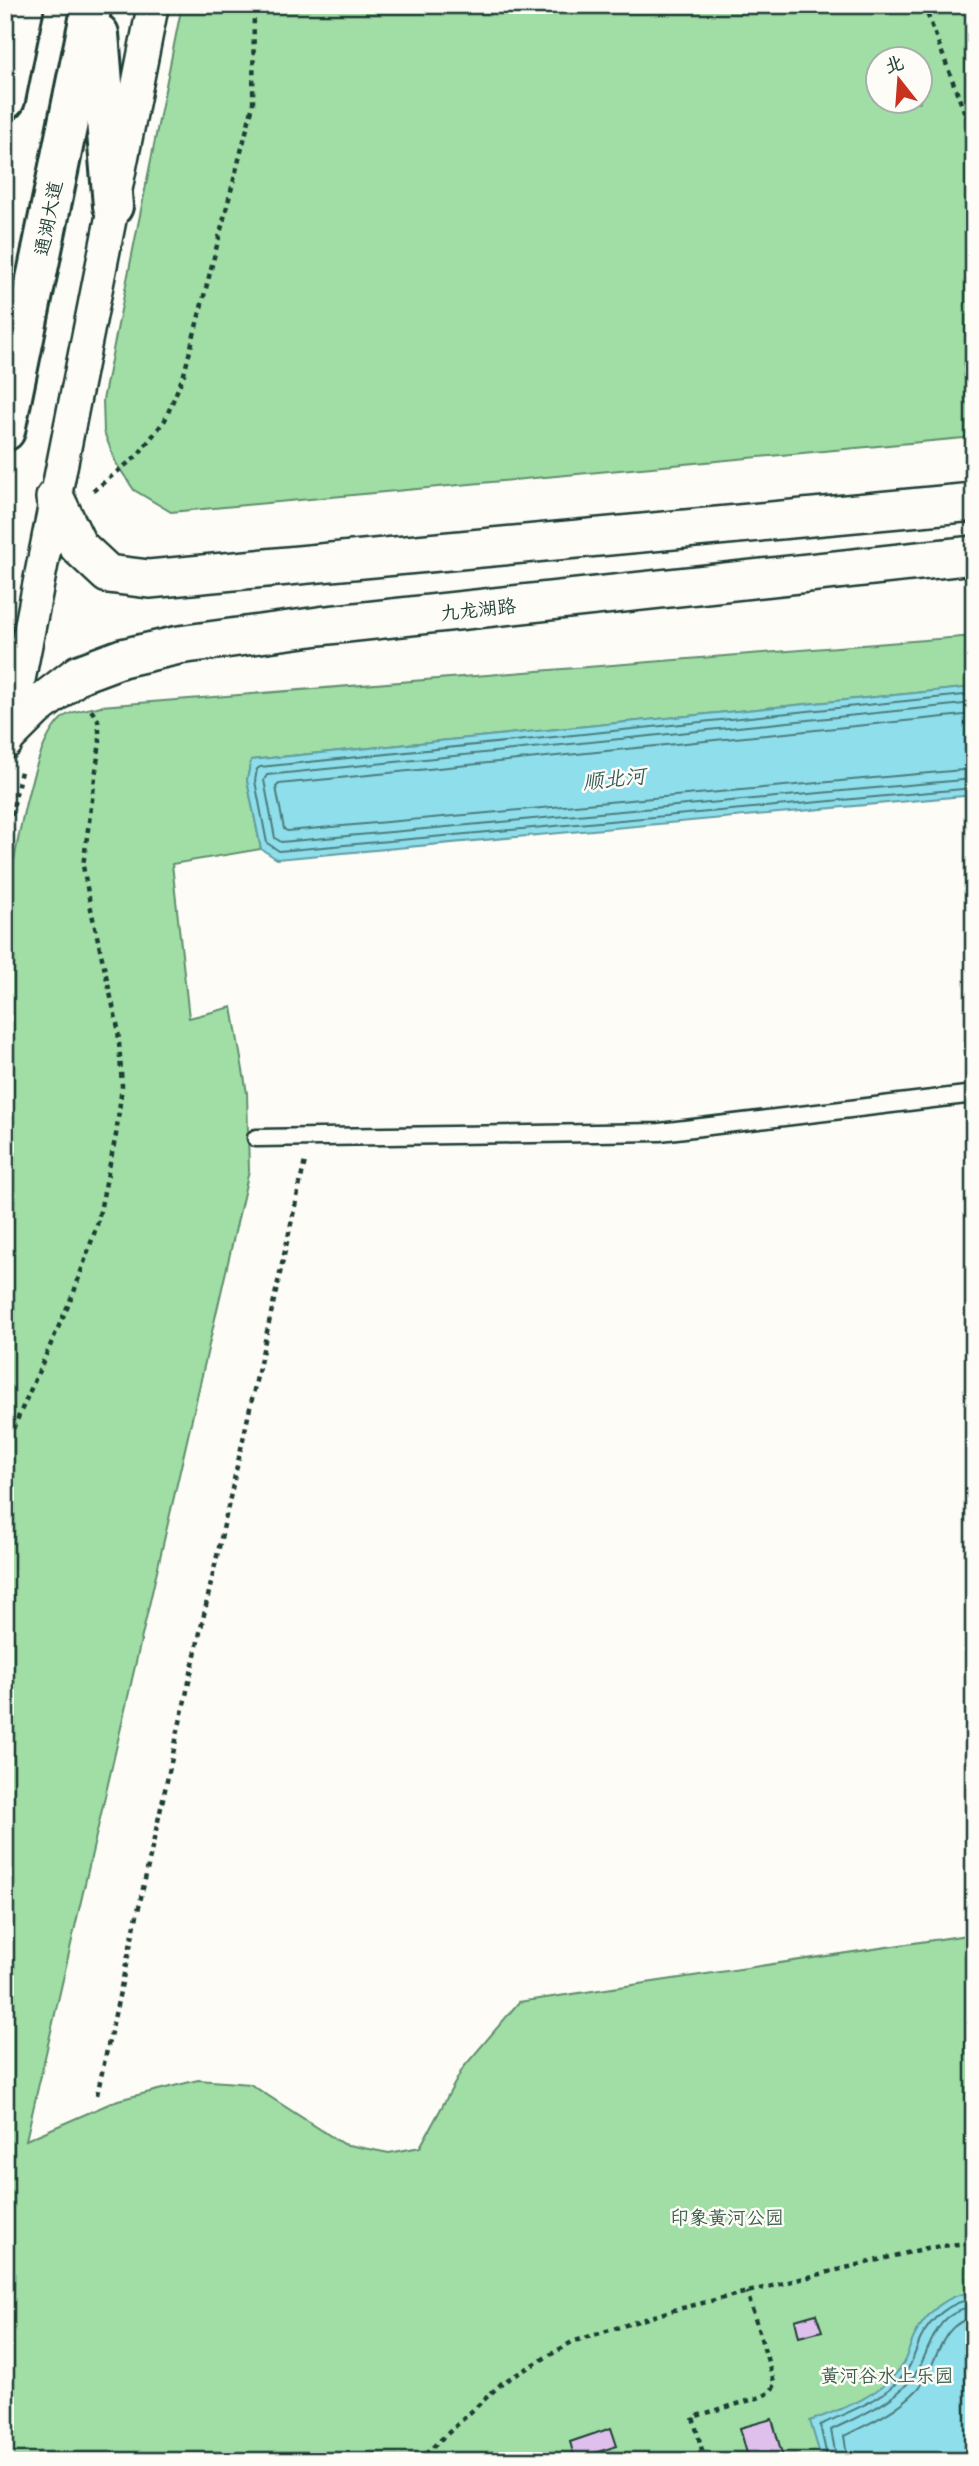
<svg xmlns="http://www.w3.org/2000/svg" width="979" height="2466" viewBox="0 0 979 2466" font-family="'Balsamiq Sans','LXGW WenKai TC',sans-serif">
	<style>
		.green { fill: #a0dea6; stroke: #608e6d; stroke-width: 2; fill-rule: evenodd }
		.water { fill: #8fdeeb; stroke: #629ea2; stroke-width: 2 }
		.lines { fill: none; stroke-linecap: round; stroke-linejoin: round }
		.shore { stroke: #4c7d7d; stroke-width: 2 }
		.building { fill: #dfc0ec; stroke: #1f3d34; stroke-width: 2 }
		.service-casing { stroke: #1f3d34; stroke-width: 21 }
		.minor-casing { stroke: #1f3d34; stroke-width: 35 }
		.tertiary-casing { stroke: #1f3d34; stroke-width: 42 }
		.primary-casing { stroke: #1f3d34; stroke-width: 44 }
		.path { stroke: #1f3d34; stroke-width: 4.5; stroke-dasharray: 5 5; stroke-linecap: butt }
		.service { stroke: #fdfcf7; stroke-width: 16 }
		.minor { stroke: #fdfcf7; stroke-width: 30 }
		.tertiary { stroke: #fdfcf7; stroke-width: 37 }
		.primary { stroke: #fdfcf7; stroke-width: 38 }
		.labels { text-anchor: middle; stroke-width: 5; stroke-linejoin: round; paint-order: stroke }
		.street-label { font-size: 19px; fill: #1f3d34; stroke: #fdfcf7 }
		.park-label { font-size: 19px; fill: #395d4b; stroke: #fdfcf7 }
		.water-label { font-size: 21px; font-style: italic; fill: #355d59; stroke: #fdfcf7 }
	</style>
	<rect width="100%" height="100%" fill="#fdfcf7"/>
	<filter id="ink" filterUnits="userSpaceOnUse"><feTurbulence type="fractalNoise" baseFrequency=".0143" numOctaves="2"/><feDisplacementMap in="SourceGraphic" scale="14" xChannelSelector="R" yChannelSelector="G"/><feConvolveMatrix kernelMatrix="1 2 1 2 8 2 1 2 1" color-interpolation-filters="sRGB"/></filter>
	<g filter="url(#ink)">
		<!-- green -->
		<g class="green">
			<path d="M182 5H974V437L171 512 134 490 116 463 104 432 103 400ZM878 60H920V102H878Z"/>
			<path d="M974 636V687L251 760 247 780 261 849 172 864 189 1018 232 1007 247 1093 249 1171 26 2140 118 2100 198 2080 250 2084 343 2144 389 2153 420 2147 463 2068 519 2002 974 1934V2461H5V910C14 867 30 739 65 716 74 710 91 709 101 706Z"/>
		</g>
		<!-- water -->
		<g class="water">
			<path d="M974 687V795L277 859 261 849 247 780 251 760Z"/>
			<path d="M974 2292V2461H822L810 2421C841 2409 878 2397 899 2370 907 2360 909 2346 915 2335 927 2312 947 2294 974 2292Z"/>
		</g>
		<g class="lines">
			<!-- shore -->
			<g class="shore">
				<path d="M974 694 260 767 257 769 255 781 267 843 279 851 974 788"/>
				<path d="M974 703 267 775 264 780 275 838 281 842 974 779"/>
				<path d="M974 714 279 784 276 787 284 829 287 831 974 769"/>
				<path d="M828 2461 820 2425C850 2411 882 2401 904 2375 912 2365 915 2352 920 2340 930 2319 950 2301 974 2299"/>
				<path d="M837 2461 831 2430C859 2416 887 2406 909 2382 932 2359 928 2311 974 2308"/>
				<path d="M848 2461 844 2436C871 2423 897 2411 918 2389 938 2367 938 2322 974 2318"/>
			</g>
		</g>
		<!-- building -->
		<g class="building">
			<path d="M816 2314 822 2331 799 2337 795 2320Z"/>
			<path d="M772 2419 784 2461H749L740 2428Z"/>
			<path d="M611 2428 617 2446 575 2459 570 2442Z"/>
		</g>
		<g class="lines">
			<!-- service casing -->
			<g class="service-casing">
				<path id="service" d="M256 1138 660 1132 974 1094"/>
			</g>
			<!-- minor casing -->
			<g class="minor-casing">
				<path id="minor" d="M7 743 153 5"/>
			</g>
			<!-- tertiary casing -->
			<g class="tertiary-casing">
				<g id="tertiary">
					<path d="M55 498 78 546 108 574 149 579 974 502"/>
					<path d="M8 735 35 708 79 674 122 658 179 645 319 626 974 555"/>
				</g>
			</g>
			<!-- primary casing -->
			<g class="primary-casing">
				<g id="primary">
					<path d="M99 34 113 206"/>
					<path d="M5 100 24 5"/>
					<path d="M5 431 92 5"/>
				</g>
			</g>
			<!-- path -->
			<g class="path">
				<path d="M924 5 967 119"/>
				<path d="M93 491 137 456 165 420 184 374 253 105 254 5"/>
				<path d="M5 845 21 771"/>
				<path d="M5 1447 74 1292 97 1225 116 1135 122 1086 118 1028 92 914 83 866 100 741 98 720 91 710"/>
				<path d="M97 2095 305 1161"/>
				<path d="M418 2461 502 2383 572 2342 670 2311 927 2248 974 2242"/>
				<path d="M705 2461 693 2417 761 2397 769 2393 775 2385 747 2292"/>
			</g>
			<!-- service -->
			<use href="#service" class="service"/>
			<!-- minor -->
			<use href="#minor" class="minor"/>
			<!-- tertiary -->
			<use href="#tertiary" class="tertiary"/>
			<!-- primary -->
			<use href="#primary" class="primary"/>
		</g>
	</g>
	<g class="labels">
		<!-- street labels -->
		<g class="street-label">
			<text transform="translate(48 218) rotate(-79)" y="7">通湖大道</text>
			<text transform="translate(478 609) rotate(-6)" y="7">九龙湖路</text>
		</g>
		<!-- park labels -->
		<g class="park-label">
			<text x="727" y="2224">印象黄河公园</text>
			<text x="887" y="2382">黄河谷水上乐园</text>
		</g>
		<!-- water labels -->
		<g class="water-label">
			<text transform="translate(614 779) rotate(-6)" y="7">顺北河</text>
		</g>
	</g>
	<!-- margin -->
	<rect width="979" height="2466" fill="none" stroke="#fdfcf7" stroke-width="28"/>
	<rect x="14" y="14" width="951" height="2438" fill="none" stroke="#1f3d34" stroke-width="2.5" filter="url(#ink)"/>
	<!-- north arrow -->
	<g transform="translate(899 80) rotate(343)"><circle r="33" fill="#fdfcf7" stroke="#a4b0a9" stroke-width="2"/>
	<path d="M0-5L12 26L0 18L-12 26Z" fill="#c8321e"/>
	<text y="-10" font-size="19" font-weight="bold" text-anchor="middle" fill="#1f3d34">北</text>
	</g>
</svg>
